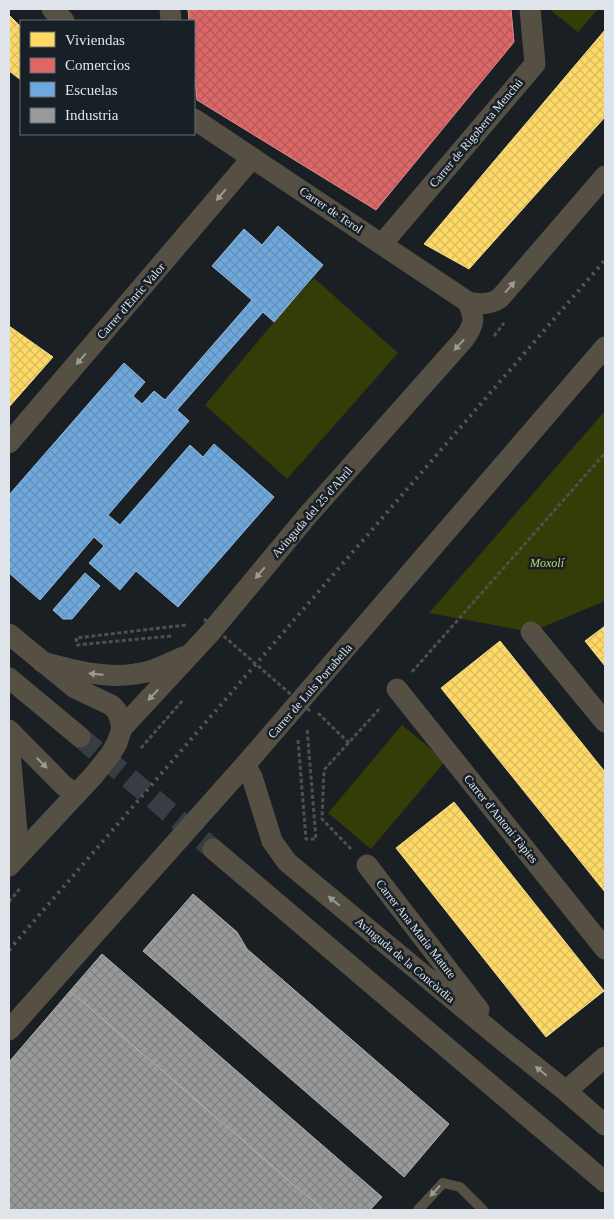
<svg xmlns="http://www.w3.org/2000/svg" width="614" height="1219" viewBox="0 0 614 1219" font-family="'Times New Roman',serif">
	<style>
		.green { fill: #343d07 }
		.homes { fill: url(#homes-cross-hatch); stroke: #f5dc8d }
		.shops { fill: url(#shops-cross-hatch); stroke: #df8c8d }
		.schools { fill: url(#schools-cross-hatch); stroke: #90bae0 }
		.industry { fill: url(#industry-cross-hatch); stroke: #aeb0b1 }
		.lines { fill: none; stroke-linecap: round; stroke-linejoin: round }
		.street-tunnel { stroke: #373d42; stroke-width: 21; stroke-dasharray: 21 11; stroke-linecap: butt }
		.path { stroke: #524f48; stroke-width: 3; stroke-dasharray: 4 2.5; stroke-linecap: butt }
		.lane { stroke: #565044; stroke-width: 10 }
		.street { stroke: #565044; stroke-width: 21 }
		.rail { stroke: #575652; stroke-width: 4; stroke-dasharray: 2.5 5; stroke-linecap: butt }
		.path-bridge { stroke: #524f48; stroke-width: 3; stroke-dasharray: 4 2.5; stroke-linecap: butt }
		.oneway { fill: #9a9a96 }
		.labels { text-anchor: middle; stroke-width: 5; stroke-linejoin: round; paint-order: stroke }
		.street-label { font-size: 12px; fill: #dee4e9; stroke: #171f27 }
		.park-label { font-size: 12px; font-style: italic; fill: #c4da6f; stroke: #171f27 }
	</style>
	<defs>
		<pattern id="homes-cross-hatch" width="8" height="8" patternUnits="userSpaceOnUse" patternTransform="scale(1.25)"><rect width="8" height="8" fill="#ffd966"/><path d="M0 0l8 8M0 8l8-8" fill="none" stroke="#d9bb60"/></pattern>
		<pattern id="shops-cross-hatch" width="8" height="8" patternUnits="userSpaceOnUse" patternTransform="scale(1.25)"><rect width="8" height="8" fill="#e06666"/><path d="M0 0l8 8M0 8l8-8" fill="none" stroke="#b15c5c"/></pattern>
		<pattern id="schools-cross-hatch" width="8" height="8" patternUnits="userSpaceOnUse" patternTransform="scale(1.25)"><rect width="8" height="8" fill="#6fa8dc"/><path d="M0 0l8 8M0 8l8-8" fill="none" stroke="#648fb6"/></pattern>
		<pattern id="industry-cross-hatch" width="8" height="8" patternUnits="userSpaceOnUse" patternTransform="scale(1.25)"><rect width="8" height="8" fill="#999"/><path d="M0 0l8 8M0 8l8-8" fill="none" stroke="#7f8080"/></pattern>
	</defs>
	<rect width="100%" height="100%" fill="#1a1f24"/>
	<!-- green -->
	<g class="green">
		<path d="M549 9H598L578 32Z"/>
		<path d="M314 278 398 353 287 479 205 405 274 322Z"/>
		<path d="M605 411V601L531 632 429 613Z"/>
		<path d="M402 725 445 761 371 849 328 813Z"/>
	</g>
	<!-- homes -->
	<g class="homes">
		<path d="M9 15 18 24 9 39Z"/>
		<path d="M18 24 21 27V80L9 71V39Z"/>
		<path d="M605 30V117L469 269 424 244Z"/>
		<path d="M9 326 53 357 9 407Z"/>
		<path d="M605 626V666L585 641Z"/>
		<path d="M500 641 605 772V892L441 688Z"/>
		<path d="M454 802 604 991 546 1037 396 848Z"/>
	</g>
	<!-- shops -->
	<path class="shops" d="M200 9H511L514 42 376 210 197 100 194 71V21H189L188 10Z"/>
	<!-- schools -->
	<g class="schools">
		<path d="M278 226 323 265 274 322 263 312 177 410 189 421 108 515 120 525 190 445 203 457 214 444 274 497 178 607 136 571 120 590 89 563 104 546 94 537 40 600 9 573V495L124 363 145 382 133 396 142 404 154 391 165 400 252 300 212 266 244 229 262 245Z"/>
		<path d="M85 573 100 586 72 619H63L53 610Z"/>
	</g>
	<!-- industry -->
	<g class="industry">
		<path d="M193 894 237 932 247 949 449 1124 404 1177 143 951Z"/>
		<path d="M102 954 382 1197 370 1210H323L70 991Z"/>
		<path d="M70 991 323 1210H9V1062Z"/>
	</g>
	<g class="lines">
		<!-- street-tunnel -->
		<path class="street-tunnel" d="M80 737 213 849"/>
		<!-- path -->
		<g class="path">
			<path d="M494 336 504 323"/>
			<path d="M171 636 77 645 76 638 186 625"/>
			<path d="M412 672 605 453"/>
			<path d="M318 715 319 714 349 743"/>
			<path d="M298 740 306 839H316L307 728"/>
			<path d="M141 748 183 700"/>
			<path d="M351 849 322 819 324 770 381 707"/>
			<path d="M9 902 21 887"/>
		</g>
		<!-- lane -->
		<path class="lane" d="M418 1210 443 1183 460 1187 483 1210"/>
		<!-- street -->
		<g class="street">
			<path d="M52 9 64 21"/>
			<path d="M170 9 171 21"/>
			<path d="M194 119 468 302C480 305 490 305 500 298L605 176"/>
			<path d="M382 244 535 64 530 9"/>
			<path d="M9 443 252 158"/>
			<path d="M531 632 605 722"/>
			<path d="M9 634 75 688 111 705C119 711 120 719 122 728"/>
			<path d="M42 662C73 670 103 679 135 674 152 672 168 664 183 657"/>
			<path d="M9 678 80 737"/>
			<path d="M397 689 605 949"/>
			<path d="M9 730 63 785 70 790 77 793"/>
			<path d="M9 741 19 854"/>
			<path d="M245 765 252 777 272 841 287 862 502 1040 566 1091 605 1125"/>
			<path d="M213 849 605 1182"/>
			<path d="M367 865 479 1010"/>
			<path d="M9 866 94 775 110 755 117 743 122 728 210 633 308 515 464 339C475 324 475 318 468 302"/>
			<path d="M9 1030 245 765 605 347"/>
			<path d="M566 1091 605 1057"/>
		</g>
		<!-- rail -->
		<path class="rail" d="M9 950 605 260"/>
		<!-- path-bridge -->
		<path class="path-bridge" d="M204 619 310 711"/>
	</g>
	<!-- one-way arrows -->
	<defs><path id="oneway-solid" d="M-6-.8H1V-3.2L6.5 0L1 3.2V.8H-6Z" transform="scale(1.25)"/></defs>
	<g class="oneway">
		<use href="#oneway-solid" transform="translate(221 195) rotate(130)"/>
		<use href="#oneway-solid" transform="translate(510 287) rotate(-49)"/>
		<use href="#oneway-solid" transform="translate(459 345) rotate(133)"/>
		<use href="#oneway-solid" transform="translate(81 359) rotate(131)"/>
		<use href="#oneway-solid" transform="translate(260 573) rotate(130)"/>
		<use href="#oneway-solid" transform="translate(96 674) rotate(-175)"/>
		<use href="#oneway-solid" transform="translate(153 695) rotate(133)"/>
		<use href="#oneway-solid" transform="translate(42 763) rotate(45)"/>
		<use href="#oneway-solid" transform="translate(334 901) rotate(-140)"/>
		<use href="#oneway-solid" transform="translate(541 1071) rotate(-141)"/>
		<use href="#oneway-solid" transform="translate(435 1191) rotate(133)"/>
	</g>
	<g class="labels">
		<!-- street labels -->
		<g class="street-label">
			<text transform="translate(476 133) rotate(-50)" y="4">Carrer de Rigoberta Menchú</text>
			<text transform="translate(331 210) rotate(34)" y="4">Carrer de Terol</text>
			<text transform="translate(131 301) rotate(-49)" y="4">Carrer d'Enric Valor</text>
			<text transform="translate(312 512) rotate(-49)" y="4">Avinguda del 25 d'Abril</text>
			<text transform="translate(310 691) rotate(-49)" y="4">Carrer de Luis Portabella</text>
			<text transform="translate(501 819) rotate(51)" y="4">Carrer d'Antoni Tàpies</text>
			<text transform="translate(416 929) rotate(52)" y="4">Carrer Ana Maria Matute</text>
			<text transform="translate(405 960) rotate(40)" y="4">Avinguda de la Concòrdia</text>
		</g>
		<!-- park labels -->
		<g class="park-label">
			<text x="547" y="567">Moxolí</text>
		</g>
	</g>
	<!-- border -->
	<rect width="614" height="1219" fill="none" stroke="#dee4e9" stroke-width="20"/>
	<!-- legend -->
	<rect x="20" y="20" width="175" height="115" fill="#171f27" stroke="#676e75"/>
	<rect x="30" y="32" width="25" height="15" fill="#ffd966" stroke="#676e75"/>
	<text x="65" y="45" font-size="15" fill="#dee4e9">Viviendas</text>
	<rect x="30" y="58" width="25" height="15" fill="#e06666" stroke="#676e75"/>
	<text x="65" y="70" font-size="15" fill="#dee4e9">Comercios</text>
	<rect x="30" y="82" width="25" height="15" fill="#6fa8dc" stroke="#676e75"/>
	<text x="65" y="95" font-size="15" fill="#dee4e9">Escuelas</text>
	<rect x="30" y="108" width="25" height="15" fill="#999999" stroke="#676e75"/>
	<text x="65" y="120" font-size="15" fill="#dee4e9">Industria</text>
</svg>
